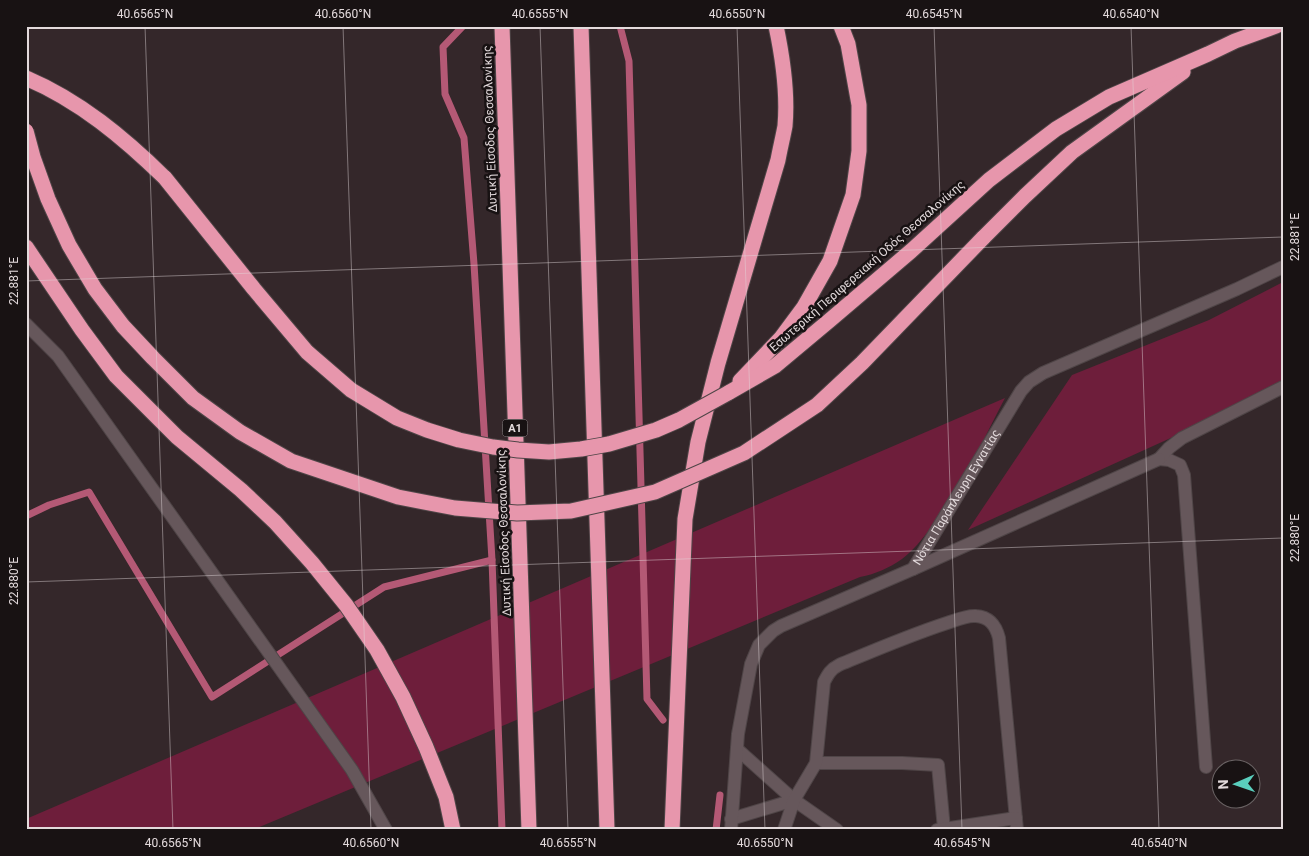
<svg xmlns="http://www.w3.org/2000/svg" width="1309" height="856" viewBox="0 0 1309 856" font-family="Roboto,sans-serif">
	<style>
		.green { fill: #6e1e3b }
		.lines { fill: none; stroke-linecap: round; stroke-linejoin: round }
		.stream { stroke: #b45975; stroke-width: 7 }
		.lane-casing { stroke: #4f4547; stroke-width: 14 }
		.street-casing { stroke: #4f4547; stroke-width: 14 }
		.highway-casing { stroke: #4f4547; stroke-width: 17 }
		.lane { stroke: #66575b; stroke-width: 12 }
		.street { stroke: #66575b; stroke-width: 12 }
		.highway { stroke: #e796ac; stroke-width: 15 }
		.highway-bridge-casing { stroke: #4f4547; stroke-width: 17; stroke-linecap: butt }
		.highway-bridge { stroke: #e796ac; stroke-width: 15 }
		.ticks { fill: none; stroke: #e3dadc; stroke-width: 1; stroke-opacity: 0.45 }
		.labels { text-anchor: middle; stroke-width: 5; stroke-linejoin: round; paint-order: stroke }
		.shield { fill: #181213; stroke: #a69ea0; stroke-width: 1 }
		.shield-label { font-size: 11px; font-weight: bold; fill: #e3dadc }
		.street-label { font-size: 12px; fill: #e3dadc; stroke: #181213 }
		.neatline { fill: none; stroke: #e3dadc; stroke-width: 2 }
		.ticks-label { font-size: 12px; text-anchor: middle; fill: #e3dadc }
	</style>
	<rect width="100%" height="100%" fill="#34272a"/>
	<!-- green -->
	<g class="green">
		<path d="M1283 282V387L968 530 1072 375 1209 320Z"/>
		<path d="M1005 398C982 442 961 489 931 528 922 539 913 551 902 559 889 568 876 574 860 577L252 830H26V819Z"/>
	</g>
	<g class="lines">
		<!-- stream -->
		<g class="stream">
			<path d="M620 26 629 61 647 699 663 720"/>
			<path d="M26 516 49 505 89 492 212 697 384 587 492 560 474 264 464 138 445 94 443 47 463 26"/>
			<path d="M492 560 502 830"/>
			<path d="M716 830 720 795"/>
		</g>
		<!-- lane casing -->
		<g class="lane-casing">
			<g id="lane">
				<path d="M1159 459 1169 460 1180 465 1184 475 1206 767"/>
				<path d="M1159 459 1169 448 1182 438 1283 387"/>
				<path d="M816 763H902L938 765 944 829"/>
				<path d="M794 800 837 830"/>
				<path d="M731 819 794 800 737 749"/>
				<path d="M784 830 794 800 816 763 824 682C828 674 831 669 839 665 875 650 910 635 947 623 956 620 967 615 976 616 990 617 996 626 999 638L1017 830"/>
				<path d="M937 830 1016 818"/>
			</g>
		</g>
		<!-- street casing -->
		<g class="street-casing">
			<g id="street">
				<path d="M26 324 58 356 352 770 386 830"/>
				<path d="M913 569 1159 459"/>
				<path id="s1" d="M731 830 738 734 751 664 759 645 773 631 781 626 913 569 1021 391 1029 382 1043 373 1237 289 1283 267"/>
			</g>
		</g>
		<!-- highway casing -->
		<g class="highway-casing">
			<g id="highway">
				<path d="M502 26 529 830"/>
				<path d="M581 26 607 830"/>
				<path d="M26 78C80 101 124 138 165 178"/>
				<path d="M983 238 1025 196 1072 152 1183 72"/>
				<path d="M26 247 82 330 116 376 177 437 241 490 275 522 312 563 346 605 377 650 403 697 426 747 446 797 453 830"/>
				<path d="M740 381 781 338 804 307 830 261 853 195 859 151V105L848 44 841 26"/>
				<path d="M728 393 775 366 830 320 911 251 989 180 1056 129 1109 97 1208 54 1235 41 1276 26"/>
				<path d="M672 830 685 519 698 442 718 363 778 160C780 149 783 137 785 126 788 92 783 59 776 26"/>
			</g>
		</g>
		<!-- lane -->
		<use href="#lane" class="lane"/>
		<!-- street -->
		<use href="#street" class="street"/>
		<!-- highway -->
		<use href="#highway" class="highway"/>
		<!-- highway-bridge casing -->
		<g class="highway-bridge-casing">
			<g id="highway-bridge">
				<path d="M26 131 33 157 48 199 69 245 95 289 123 326 153 358 193 398 240 432 291 461 398 497 455 508 517 513 571 511 655 492 744 453 817 405 862 363 983 238"/>
				<path d="M165 178 254 289 307 352 351 390 397 418 427 430 459 440 493 447 518 450 549 452 581 449 609 444 656 430 679 420 728 393"/>
			</g>
		</g>
		<!-- highway-bridge -->
		<use href="#highway-bridge" class="highway-bridge"/>
	</g>
	<!-- ticks -->
	<path class="ticks" d="M145 26 173 830M343 26 371 830M540 26 568 830M737 26 765 830M934 26 962 830M1131 26 1159 830M26 281 1283 237M26 582 1283 538"/>
	<g class="labels">
		<!-- shield labels -->
		<rect class="shield" x="502.5" y="419.5" width="25" height="17" rx="4"/>
		<g class="shield-label">
			<text x="515" y="432">Α1</text>
		</g>
		<!-- street labels -->
		<g class="street-label">
			<text transform="translate(490 129) rotate(-92)" y="4">Δυτική Είσοδος Θεσσαλονίκης</text>
			<text transform="translate(867 266) rotate(-41)" y="4">Εσωτερική Περιφερειακή Οδός Θεσσαλονίκης</text>
			<text dy="4" stroke="none"><textPath href="#s1" startOffset="445">Νότια Παράπλευρη Εγνατίας</textPath></text>
			<text transform="translate(504 533) rotate(-92)" y="4">Δυτική Είσοδος Θεσσαλονίκης</text>
		</g>
	</g>
	<!-- border -->
	<rect width="1309" height="856" fill="none" stroke="#181213" stroke-width="55"/>
	<!-- north arrow -->
	<g transform="translate(1236 784) rotate(268)"><circle r="24" fill="#181213" stroke="#696263"/>
	<path d="M0-4L9 19L0 12L-9 19Z" fill="#5acebd"/>
	<text y="-8" font-size="14" font-weight="bold" text-anchor="middle" fill="#e3dadc">N</text>
	</g>
	<rect x="28" y="28" width="1254" height="800" class="neatline"/>
	<g class="ticks-label">
		<text x="145" y="18">40.6565°N</text>
		<text x="343" y="18">40.6560°N</text>
		<text x="540" y="18">40.6555°N</text>
		<text x="737" y="18">40.6550°N</text>
		<text x="934" y="18">40.6545°N</text>
		<text x="1131" y="18">40.6540°N</text>
		<text transform="translate(1295 237) rotate(-90)" y="4">22.881°E</text>
		<text transform="translate(14 281) rotate(-90)" y="4">22.881°E</text>
		<text transform="translate(1295 538) rotate(-90)" y="4">22.880°E</text>
		<text transform="translate(14 581) rotate(-90)" y="4">22.880°E</text>
		<text x="173" y="847">40.6565°N</text>
		<text x="371" y="847">40.6560°N</text>
		<text x="568" y="847">40.6555°N</text>
		<text x="765" y="847">40.6550°N</text>
		<text x="962" y="847">40.6545°N</text>
		<text x="1159" y="847">40.6540°N</text>
	</g>
</svg>
